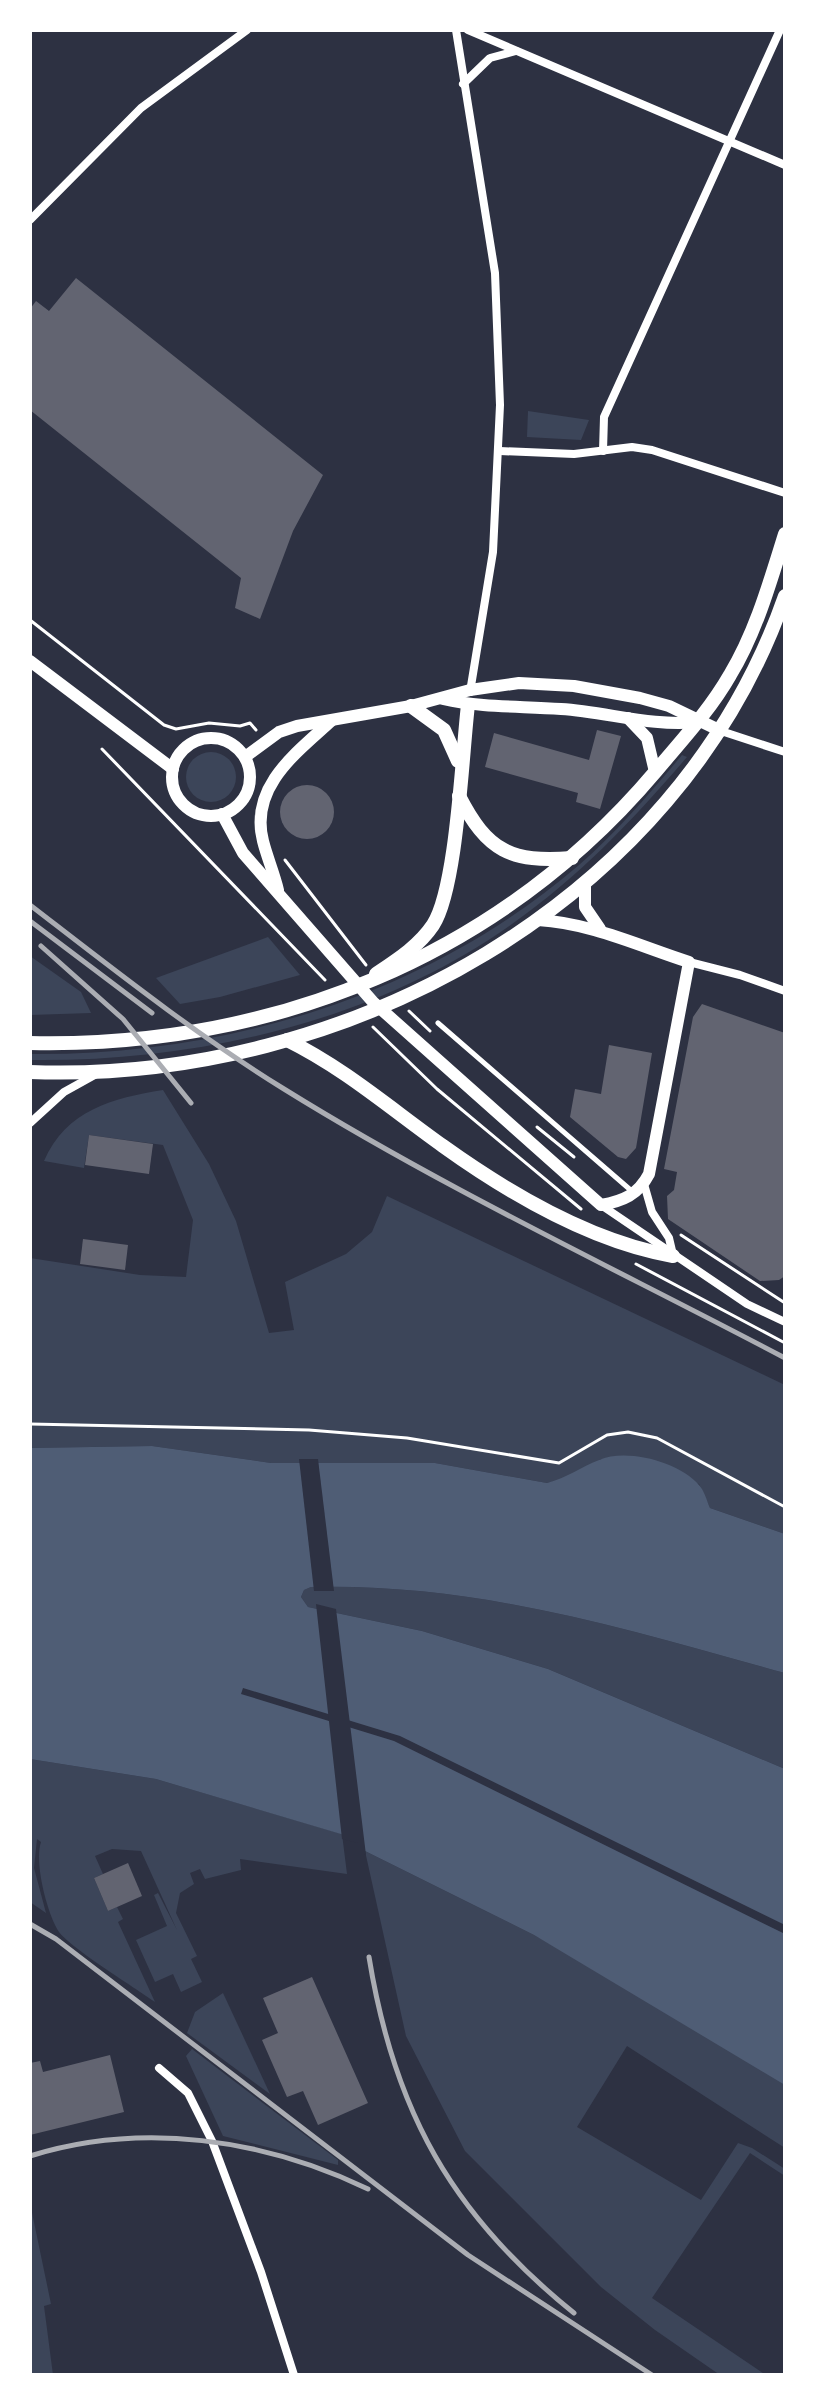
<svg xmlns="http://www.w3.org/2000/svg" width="815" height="2405" viewBox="0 0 815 2405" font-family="Arial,sans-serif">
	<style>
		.green { fill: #3c4559 }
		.water { fill: #4f5d75 }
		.pier { fill: #2d3142 }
		.building { fill: #626471 }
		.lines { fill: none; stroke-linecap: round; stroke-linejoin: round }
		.path { stroke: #fff; stroke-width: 3 }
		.service { stroke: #fff; stroke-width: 5 }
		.minor { stroke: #fff; stroke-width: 8 }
		.tertiary { stroke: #fff; stroke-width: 12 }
		.primary { stroke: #fff; stroke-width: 14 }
		.rail { stroke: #abadb3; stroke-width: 5 }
	</style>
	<rect width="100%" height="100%" fill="#2d3142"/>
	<!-- green -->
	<g class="green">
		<path d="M528 411 589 420 581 440 527 437Z"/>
		<circle cx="211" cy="777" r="25"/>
		<path d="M682 755 687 757C634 819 579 877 512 924 374 1022 197 1062 30 1060V1054C227 1056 428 995 579 865 617 832 650 793 682 755Z"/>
		<path d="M268 937 300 975 220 997 180 1004 156 978Z"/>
		<path d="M30 956 81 992 91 1013 30 1015Z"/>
		<path d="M163 1090 209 1164 236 1221 269 1333 294 1330 285 1282 346 1254 372 1232 387 1196 785 1385V1534L710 1508 699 1484 601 1459 565 1479 547 1483 435 1463H271L152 1446 30 1448V1258L140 1275 186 1277 193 1220 163 1145 89 1135 84 1168 44 1161C66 1110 113 1098 163 1090Z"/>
		<path d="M311 1587C479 1583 625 1629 785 1673V1769L548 1669 422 1631 308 1607 301 1597 304 1590Z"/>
		<path d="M30 1759 156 1779 342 1834 347 1874 240 1859 241 1870 205 1879 200 1869 190 1873 194 1884 180 1893 176 1913 197 1956 191 1959 202 1982 181 1992 173 1974 155 1982 136 1940 167 1926 154 1895 158 1893 177 1930 141 1851 112 1849 95 1856 103 1874 94 1878 108 1911 117 1907 123 1919 118 1922 155 2002C134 1987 72 1949 59 1932 47 1914 34 1862 41 1842L37 1839 34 1868 46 1913 30 1902Z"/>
		<path d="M365 1851 534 1935 785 2075V2148L627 2046 577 2127 701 2200 738 2143 752 2148 785 2169V2176L750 2153 652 2298 766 2375H720L655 2330 601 2287 465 2151 406 2036Z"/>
		<path d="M223 1993 270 2094 187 2033 195 2012Z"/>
		<path d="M192 2049 338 2160V2165L223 2136 186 2056Z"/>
		<path d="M30 2203 51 2304 44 2306 53 2375H30Z"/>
	</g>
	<!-- water -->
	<path class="water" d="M152 1446 271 1463H435L547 1483C567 1478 581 1467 599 1460 627 1448 679 1462 699 1485 704 1490 707 1501 710 1508L785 1534V1673C625 1629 479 1583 311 1587L304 1590 301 1597 308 1607 422 1631 548 1669 785 1769V1925L400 1736 243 1688 241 1694 394 1741 785 1934V2085L534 1935 365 1851 361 1840 156 1779 30 1759V1448Z"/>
	<!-- pier -->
	<g class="pier">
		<path d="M299 1459H318L334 1591H314Z"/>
		<path d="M316 1604 336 1609 366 1855 358 1851V1843L342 1839Z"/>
	</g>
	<!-- building -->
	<g class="building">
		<path d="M76 278 323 475 293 531 260 619 235 608 241 578 30 410V309L36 301 49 311Z"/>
		<path d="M597 730 621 736 600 809 576 802 578 793 485 767 494 733 589 760Z"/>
		<circle cx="307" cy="812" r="27"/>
		<path d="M702 1004 785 1033V1276L779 1280 760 1281 668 1219 667 1196 674 1190 677 1172 664 1169 693 1017Z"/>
		<path d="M609 1045 652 1053 636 1148 626 1159 618 1157 570 1117 575 1089 601 1094Z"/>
		<path d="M89 1135 153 1144 149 1174 85 1165Z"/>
		<path d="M83 1239 128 1245 125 1270 80 1264Z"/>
		<path d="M128 1863 142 1896 108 1911 94 1878Z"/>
		<path d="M312 1977 368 2103 318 2125 303 2091 287 2097 262 2040 278 2033 263 1998Z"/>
		<path d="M110 2055 124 2112 30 2135V2063L40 2061 43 2072Z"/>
	</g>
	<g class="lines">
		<!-- path -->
		<g class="path">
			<path d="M30 620 164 725 176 729 209 723 240 726 250 723 256 730"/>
			<path d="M102 749 325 980"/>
			<path d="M285 860 366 965"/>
			<path d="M409 1011 430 1031"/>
			<path d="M373 1027 437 1089 581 1209"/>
			<path d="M537 1127 574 1157"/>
			<path d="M681 1235 785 1303"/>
			<path d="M636 1264 785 1343"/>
			<path d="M30 1424 309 1430 407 1438 559 1463 607 1435 628 1432 657 1438 785 1507"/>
		</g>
		<!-- service -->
		<path class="service" d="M438 1023 634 1193"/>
		<!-- minor -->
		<g class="minor">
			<path d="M456 30 495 273 500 405 493 552 470 692"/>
			<path d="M468 30 785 165"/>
			<path d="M463 84 490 58 516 51"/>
			<path d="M30 220 141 108 247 30"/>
			<path d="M500 451 574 454 632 447 652 450 785 493"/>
			<path d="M603 451 604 417 780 30"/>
			<path d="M721 731 785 752"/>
			<path d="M689 962 740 975 785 991"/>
			<path d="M30 1123 64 1092 100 1072"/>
			<path d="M644 1184 652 1212 669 1238 673 1255"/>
			<path d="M601 1205 747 1304 785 1322"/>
			<path d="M159 2068 188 2093 212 2141 261 2272 294 2375"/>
		</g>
		<!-- tertiary -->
		<g class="tertiary">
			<path d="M30 661 173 769"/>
			<path d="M443 699C482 708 521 706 561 709 608 712 651 727 698 722"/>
			<path d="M628 718 647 738 655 772"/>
			<circle cx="211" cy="777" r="39"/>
			<path d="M245 757 279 732 297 726 411 706 470 690 519 683 574 686 640 698 669 706 721 731"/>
			<path d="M222 814 243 853 373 1002 601 1205C623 1201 638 1195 649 1174L689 962C639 946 591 923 538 920"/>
			<path d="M585 882V907L600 929"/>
			<path d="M278 890C274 873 267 857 263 841 249 787 297 752 331 721"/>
		</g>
		<!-- primary -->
		<g class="primary">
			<path d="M411 706 444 730 458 761"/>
			<path d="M459 796C487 851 511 863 572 858"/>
			<path d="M376 974C397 960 419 946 433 925 457 888 462 754 468 705"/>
			<path d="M287 1040C344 1068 391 1109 443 1146 510 1194 592 1242 673 1256"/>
			<path d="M30 1043C273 1048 499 957 656 771 682 740 710 710 730 675 756 632 770 582 785 534"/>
			<path d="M30 1072C346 1084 678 903 785 596"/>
		</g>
		<!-- rail -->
		<g class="rail">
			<path d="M30 905C113 969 195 1034 284 1089 445 1189 618 1270 785 1358"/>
			<path d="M30 921 152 1013"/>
			<path d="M41 946 123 1019 191 1103"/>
			<path d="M30 1924 56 1939 468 2255 652 2375"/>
			<path d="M369 1957C394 2111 452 2215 574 2313"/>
			<path d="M30 2156C142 2121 264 2139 368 2189"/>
		</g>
	</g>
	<!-- border -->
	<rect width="815" height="2405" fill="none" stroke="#ffffff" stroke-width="64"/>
</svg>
